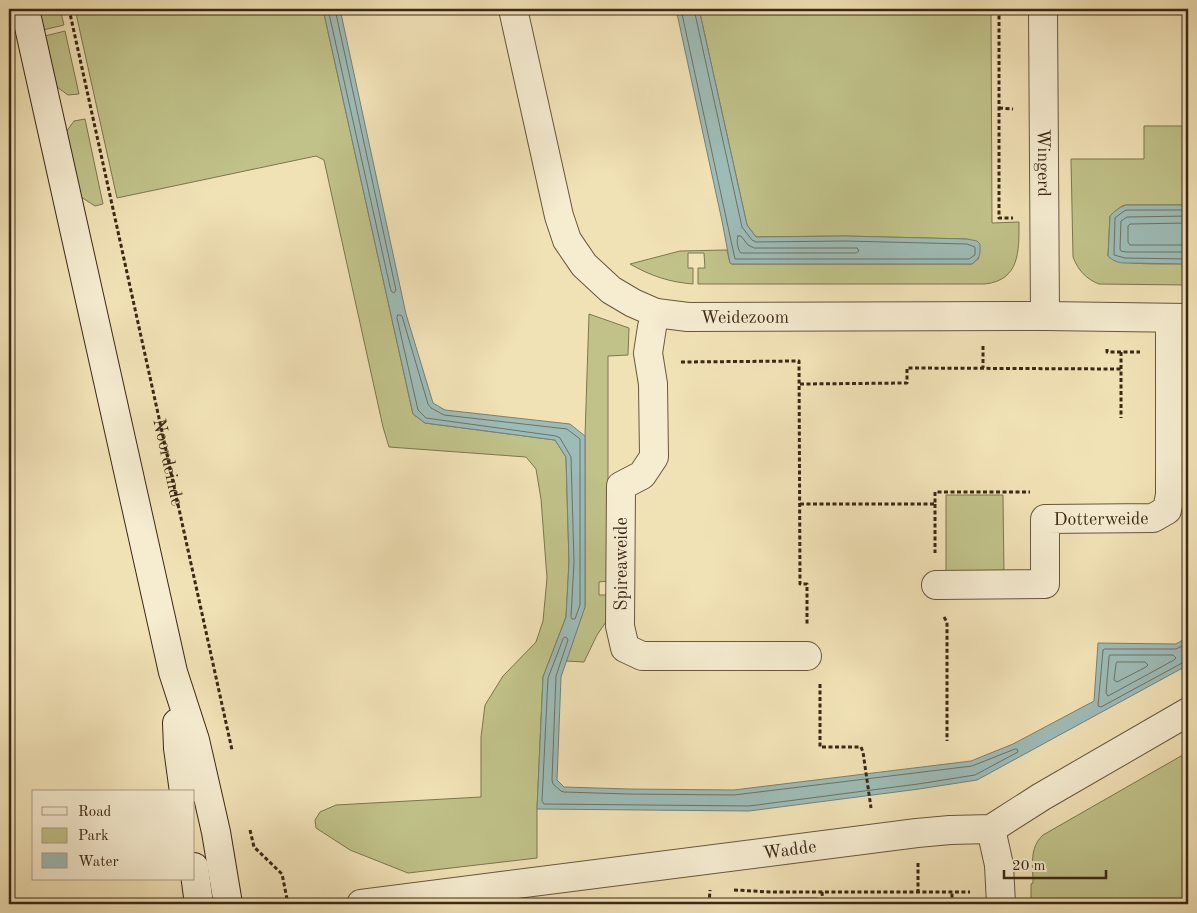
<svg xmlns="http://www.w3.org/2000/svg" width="1197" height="913" viewBox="0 0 1197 913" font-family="'Old Standard TT',serif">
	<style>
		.green { fill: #c0c289; stroke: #7d754f }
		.water { fill: #9ebcb7; stroke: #768176 }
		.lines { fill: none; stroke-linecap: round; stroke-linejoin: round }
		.shore { stroke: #6c7266; stroke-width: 1 }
		.minor-casing { stroke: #68563d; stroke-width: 30 }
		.tertiary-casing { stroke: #68563d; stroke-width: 30 }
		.secondary-casing { stroke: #3a2815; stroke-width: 30 }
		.path { stroke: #3a2815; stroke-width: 3; stroke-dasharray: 4 2.5; stroke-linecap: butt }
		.minor { stroke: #f6ecd0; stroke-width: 28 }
		.tertiary { stroke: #f6ecd0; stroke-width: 28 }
		.secondary { stroke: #f6ecd0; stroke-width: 28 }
		.labels { text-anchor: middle; stroke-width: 4; stroke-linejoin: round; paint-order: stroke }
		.street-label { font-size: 18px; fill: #3a2815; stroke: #f6ecd0 }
	</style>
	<rect width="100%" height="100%" fill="#f1e2b6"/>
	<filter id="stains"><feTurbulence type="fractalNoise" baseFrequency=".004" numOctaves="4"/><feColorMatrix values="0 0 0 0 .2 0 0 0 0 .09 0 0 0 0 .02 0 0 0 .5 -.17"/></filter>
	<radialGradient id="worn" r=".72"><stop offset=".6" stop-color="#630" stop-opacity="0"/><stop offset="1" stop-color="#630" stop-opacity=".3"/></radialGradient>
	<!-- green -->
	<g class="green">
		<path d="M39 9H60L64 25 43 30Z"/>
		<path d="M75 9H323L413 414 425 423 555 440 566 457 569 562 566 617 543 677 537 809V858L408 873 350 850 316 828 315 820 320 812 336 805 481 797V737L485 705 503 676 536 642 543 621 547 578 541 499 536 469 526 457 389 447 383 427 324 160 316 156 117 198Z"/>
		<path d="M699 9H991L992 223 1019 222C1019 251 1020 280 985 284H698V268H705L704 253H688V268H693V284C669 282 651 276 630 264L680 251 727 250 730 263 732 264H972L979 258 967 239 845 236 756 237 747 225Z"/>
		<path d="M65 31 79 94 68 95 57 87 45 36Z"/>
		<path d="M85 119 103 204 95 206 81 197 66 132 74 121Z"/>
		<path d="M1144 126H1188V205H1126L1122 206 1110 216 1108 256C1119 267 1172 263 1188 264V285L1099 284C1086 279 1078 270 1073 257L1071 159H1144Z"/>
		<path d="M589 314 629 328 628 355 608 356V581L599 582V595H608V619L597 635 584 662 566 661 585 606V436Z"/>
		<path d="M946 495H1003L1004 575H946Z"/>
		<path d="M1188 752V904H1033L1031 903V884L1033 883C1033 865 1029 848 1043 835Z"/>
		<path d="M790 898H817V904H796L795 900Z"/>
	</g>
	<!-- water -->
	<g class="water">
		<path d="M323 9H340L406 314 433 403 445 410 570 424 585 436V607L561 677 557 780 564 787 629 789 734 790 971 761 1013 744 1094 701 1098 643 1176 644 1188 637V665L977 780 919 789 749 811 537 809 543 677 566 617 569 562 566 457 555 440 425 423 413 414Z"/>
		<path d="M676 9H699L747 225 756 237 845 236 967 239 977 241 980 244C980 256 981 256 972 264H732L730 263 722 221Z"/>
		<path d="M1126 205H1188V264L1125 263C1119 263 1113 261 1108 256L1110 216C1114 211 1120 207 1126 205Z"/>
	</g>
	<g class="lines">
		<!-- shore -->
		<g class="shore">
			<path d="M328 9 391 291 394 293 396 290 335 9"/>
			<path d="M681 9 735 259H969L975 255V247L967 244 845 241 756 242 752 240 742 227 694 9"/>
			<path d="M1188 210H1127L1124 211 1115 218 1114 253V255L1125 258 1188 259"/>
			<path d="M1188 216 1127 217 1121 221 1120 249 1121 251 1126 252H1188"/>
			<path d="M1188 223 1130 224 1128 226V242L1130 245H1188"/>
			<path d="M738 236H741L748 245 754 248H857L859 251 856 253H741C738 251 736 240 738 236Z"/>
			<path d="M398 315H400L402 316 428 404 431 408 444 415 567 429 580 439V605L575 619H572L571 617 574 562 571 457 560 438 556 436 426 418 418 410 397 318Z"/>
			<path d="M565 637 567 638 568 640 556 676 552 780 553 784 561 791 564 792 628 794 734 795 972 766 1015 749H1017L1018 752 1016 753 975 775 918 784 749 806 544 804 542 801 548 678 563 639Z"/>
			<path d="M1188 643 1176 649H1104L1103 650 1098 706 1101 707 1184 662 1188 661"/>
			<path d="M1110 655H1173L1176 658 1174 660 1108 696 1106 693 1109 657Z"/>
			<path d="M1117 662H1145L1148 665 1146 667 1117 682 1114 680 1116 664Z"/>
		</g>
		<!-- minor casing -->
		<g class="minor-casing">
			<g id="minor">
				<path id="s2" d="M513 9 559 216 567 240 584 265 611 290 633 303 656 313 688 317 1045 316 1188 318"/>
				<path id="s3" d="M1043 9 1045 316"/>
				<path d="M656 313 652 327 648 353 653 384 654 457 642 475 621 486 620 626 625 648 642 656H807"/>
				<path id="s4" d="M936 585 1045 584V519L1153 518 1167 510 1170 495V318"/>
				<path d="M991 829 999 865 1001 904"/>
			</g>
		</g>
		<!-- tertiary casing -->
		<g class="tertiary-casing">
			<g id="tertiary">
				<path id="s5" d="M361 904 917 833 950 830 991 829 1041 797 1188 712"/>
			</g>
		</g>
		<!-- secondary casing -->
		<g class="secondary-casing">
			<g id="secondary">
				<path d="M25 9 173 672 195 740 216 832 228 904"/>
				<path d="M177 723 178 748 184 792"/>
				<path d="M194 867 199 904"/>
			</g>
		</g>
		<!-- path -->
		<g class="path">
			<path id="s1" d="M69 9 232 750"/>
			<path d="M999 9V218H1013"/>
			<path d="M999 108 1013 109"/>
			<path d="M983 346V368"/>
			<path d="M1107 349V352H1140"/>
			<path d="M1121 352V418"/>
			<path d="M681 362 799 361 800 584H807V625"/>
			<path d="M800 384 907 383V368L1121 369"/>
			<path d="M800 504H935V492H1030"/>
			<path d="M935 504V553"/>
			<path d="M944 617 947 622V741"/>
			<path d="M820 684V747H861L863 752 871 808"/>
			<path d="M250 830 254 847 282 874 288 904"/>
			<path d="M918 863V892"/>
			<path d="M734 890 769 892H970"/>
			<path d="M822 892 823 904"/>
			<path d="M709 904 710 890"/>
			<path d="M952 904V892"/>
		</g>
		<!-- minor -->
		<use href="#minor" class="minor"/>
		<!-- tertiary -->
		<use href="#tertiary" class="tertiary"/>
		<!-- secondary -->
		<use href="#secondary" class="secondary"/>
	</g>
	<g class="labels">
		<!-- street labels -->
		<g class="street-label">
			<text dy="6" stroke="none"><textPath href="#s3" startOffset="154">Wingerd</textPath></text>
			<text dy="6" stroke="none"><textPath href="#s2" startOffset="444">Weidezoom</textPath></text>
			<text dy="6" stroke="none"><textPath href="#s1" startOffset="464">Noordeinde</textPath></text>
			<text dy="6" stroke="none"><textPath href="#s4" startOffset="230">Dotterweide</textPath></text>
			<text transform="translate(621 564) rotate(-90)" y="6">Spireaweide</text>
			<text dy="6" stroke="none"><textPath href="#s5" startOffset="432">Wadde</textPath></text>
		</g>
	</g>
	<!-- margin -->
	<rect width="1197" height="913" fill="none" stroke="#f1e2b6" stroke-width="30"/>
	<rect x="10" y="10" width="1177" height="893" fill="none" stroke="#3a2815" stroke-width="2.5"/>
	<rect x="15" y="15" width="1167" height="883" fill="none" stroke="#3a2815"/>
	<!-- legend -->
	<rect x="32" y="790" width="162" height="90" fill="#f6ecd0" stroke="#ab9e85"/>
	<rect x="42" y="807" width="25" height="8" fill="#f6ecd0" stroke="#ab9e85"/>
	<text x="78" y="816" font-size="15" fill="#3a2815">Road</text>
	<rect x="42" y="828" width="25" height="15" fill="#c0c289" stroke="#ab9e85"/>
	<text x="78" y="840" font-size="15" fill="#3a2815">Park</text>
	<rect x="42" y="853" width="25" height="15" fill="#9ebcb7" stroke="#ab9e85"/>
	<text x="78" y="866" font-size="15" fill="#3a2815">Water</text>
	<!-- scale -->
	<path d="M1004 870v8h102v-8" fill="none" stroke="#3a2815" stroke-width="2.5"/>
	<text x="1012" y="870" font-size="15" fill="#3a2815" stroke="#f6ecd0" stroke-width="4" paint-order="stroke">20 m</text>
	<rect width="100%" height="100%" filter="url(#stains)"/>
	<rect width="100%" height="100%" fill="url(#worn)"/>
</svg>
